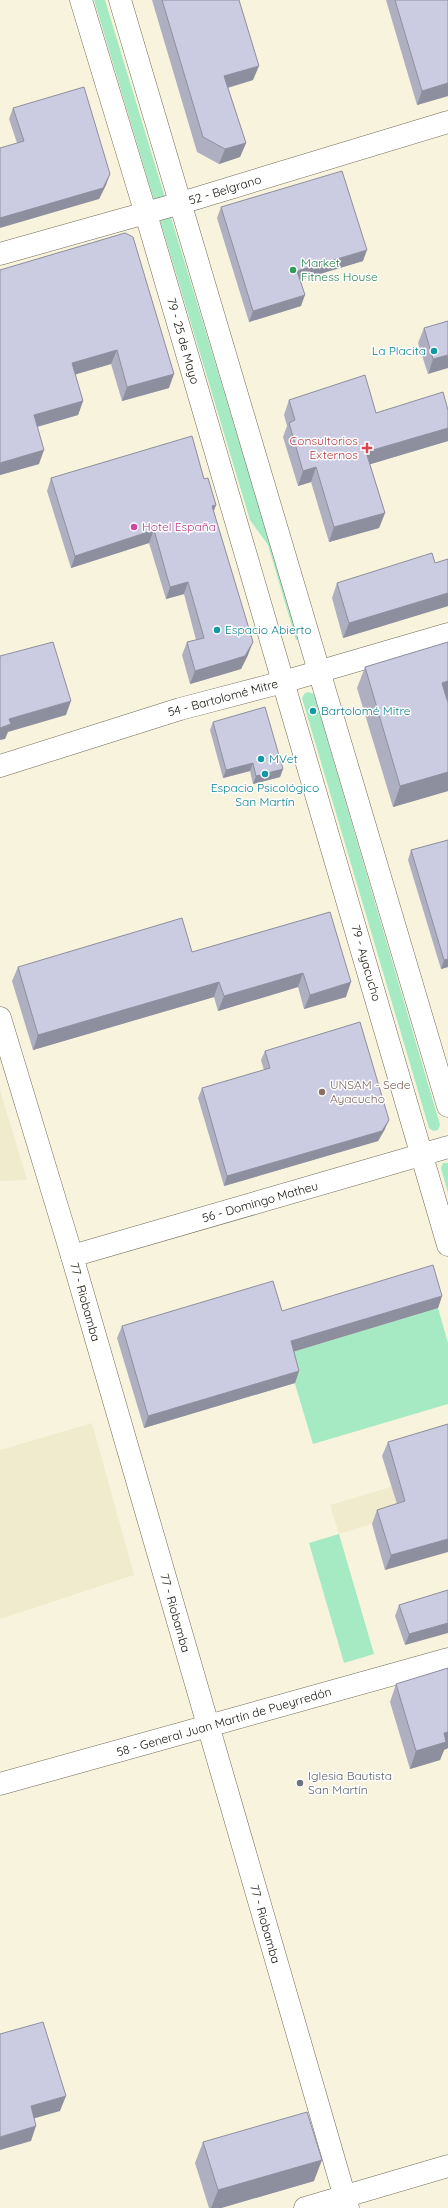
<svg xmlns="http://www.w3.org/2000/svg" width="448" height="2208" viewBox="0 0 448 2208" font-family="Quicksand,sans-serif">
	<style>
		.built { fill: #f1ebcd }
		.green { fill: #a5eac3 }
		.lines { fill: none; stroke-linecap: round; stroke-linejoin: round }
		.minor-casing { stroke: #6f6a57; stroke-width: 23 }
		.major-casing { stroke: #6f6a57; stroke-width: 23 }
		.minor { stroke: #fff; stroke-width: 22 }
		.major { stroke: #fff; stroke-width: 22 }
		.wall { fill: #afafc2 }
		.shaded-wall { fill: #8e8f9e }
		.building { fill: #cbcce2; stroke: #8e8f9e }
		.leisure-dot { fill: #2e9e5b; stroke: #fff; stroke-width: 1.5 }
		.culture-dot { fill: #0f9aa8; stroke: #fff; stroke-width: 1.5 }
		.health-dot { fill: #e0444e; stroke: #fff; stroke-width: 1.5 }
		.hotel-dot { fill: #d1479c; stroke: #fff; stroke-width: 1.5 }
		.education-dot { fill: #8d6e63; stroke: #fff; stroke-width: 1.5 }
		.worship-dot { fill: #6b7280; stroke: #fff; stroke-width: 1.5 }
		.labels { text-anchor: middle; stroke-width: 3; stroke-linejoin: round; paint-order: stroke }
		.street-label { font-size: 12px; fill: #15130b; stroke: #fff }
		.leisure-label { font-size: 12px; fill: #27864d; stroke: #fff; text-anchor: start }
		.culture-label { font-size: 12px; fill: #0d838f; stroke: #fff; text-anchor: start }
		.health-label { font-size: 12px; fill: #be3a42; stroke: #fff; text-anchor: end }
		.hotel-label { font-size: 12px; fill: #b23c85; stroke: #fff; text-anchor: start }
		.education-label { font-size: 12px; fill: #785e54; stroke: #fff; text-anchor: start }
		.worship-label { font-size: 12px; fill: #5b616d; stroke: #fff; text-anchor: start }
	</style>
	<rect width="100%" height="100%" fill="#f8f3dd"/>
	<!-- built -->
	<g class="built">
		<path d="M0 1090 27 1180 0 1181Z"/>
		<path d="M92 1423 134 1575 0 1619V1450Z"/>
		<path d="M448 1470V1552L385 1570 372 1524 339 1534 330 1505Z"/>
	</g>
	<!-- green -->
	<g class="green">
		<path d="M94 0H105L299 639 296 640 268 545 250 520Z"/>
		<path d="M308 692 314 694 440 1125 438 1130 433 1131 429 1128 302 698 305 693Z"/>
		<path d="M443 1163H448V1193L441 1168Z"/>
		<path d="M438 1308 448 1343V1404L313 1444 286 1354Z"/>
		<path d="M339 1534 374 1654 344 1663 309 1543Z"/>
	</g>
	<g class="lines">
		<!-- minor casing -->
		<g class="minor-casing">
			<g id="minor">
				<path d="M0 254 181 203 448 122"/>
				<path d="M0 766 180 709 283 682 448 634"/>
				<path d="M0 1018 72 1256 348 2208"/>
				<path d="M72 1256 448 1147"/>
				<path d="M0 1784 448 1659"/>
				<path d="M305 2208 448 2166"/>
			</g>
		</g>
		<!-- major casing -->
		<g class="major-casing">
			<g id="major">
				<path d="M81 0 146 214 448 1245"/>
				<path d="M120 0 448 1106"/>
			</g>
		</g>
		<!-- minor -->
		<use href="#minor" class="minor"/>
		<!-- major -->
		<use href="#major" class="major"/>
	</g>
	<!-- wall -->
	<g class="wall">
		<path d="M152 0H239L253 80 228 88 246 143 240 157 219 164 197 152Z"/>
		<path d="M386 0H448V96L417 105Z"/>
		<path d="M13 108 106 185 99 199 17 143 9 119Z"/>
		<path d="M221 207 363 261 300 280 301 306 249 322 217 218Z"/>
		<path d="M125 233 169 388 122 401 111 364 75 374 83 401 78 415 37 427 39 464 0 475V270Z"/>
		<path d="M448 321 428 374 418 343 424 328Z"/>
		<path d="M289 400 376 413 448 441 370 464 385 513 379 528 329 542 311 482 298 486 283 437 287 426 284 415Z"/>
		<path d="M51 478 204 479 216 505 214 511 248 655 241 669 190 684 182 655 187 642 196 640 184 594 166 599 149 543 71 568 47 491Z"/>
		<path d="M448 559V606L343 638 332 598 337 583 435 563Z"/>
		<path d="M448 642V700H447L448 703V791L393 807 357 688 365 667Z"/>
		<path d="M213 722 283 769 280 777 253 784 250 771 223 778 210 730Z"/>
		<path d="M448 840V967L441 969 408 860 411 850Z"/>
		<path d="M330 912 346 997 304 1009 298 987 218 1011 214 997 33 1050 12 981 18 967 192 952Z"/>
		<path d="M265 1051 385 1129 378 1141 224 1186 198 1098 202 1088 264 1070 261 1060Z"/>
		<path d="M442 1296 438 1308 294 1351 299 1371 295 1383 144 1428 117 1338 122 1326Z"/>
		<path d="M448 1424 385 1570 372 1524 377 1510 397 1504 382 1456 388 1442Z"/>
		<path d="M448 1590 405 1645 395 1616 399 1605Z"/>
		<path d="M448 1668V1748L444 1750 440 1760 410 1769 390 1702 396 1684Z"/>
		<path d="M203 2142 314 2181 221 2208H209L195 2163Z"/>
	</g>
	<!-- shaded-wall -->
	<g class="shaded-wall">
		<path d="M259 66 253 80 219 90 224 76Z"/>
		<path d="M448 83V96L417 105 422 91Z"/>
		<path d="M246 143 240 157 219 164 225 149Z"/>
		<path d="M110 174 106 185 99 199 0 228V218Z"/>
		<path d="M367 250 363 261 293 282 297 271Z"/>
		<path d="M305 295 301 306 249 322 253 311Z"/>
		<path d="M117 350 111 364 67 377 72 363Z"/>
		<path d="M448 355V368L428 374 433 359Z"/>
		<path d="M174 374 169 388 122 401 127 387Z"/>
		<path d="M83 401 78 415 29 429 34 415Z"/>
		<path d="M448 428V441L361 467 366 452Z"/>
		<path d="M44 450 39 464 0 475V463Z"/>
		<path d="M316 467 311 482 298 486 303 471Z"/>
		<path d="M216 505 211 517 212 506Z"/>
		<path d="M385 513 379 528 329 542 334 527Z"/>
		<path d="M154 530 149 543 71 568 75 556Z"/>
		<path d="M188 582 184 594 166 599 170 587Z"/>
		<path d="M448 593V606L343 638 349 623Z"/>
		<path d="M253 642 248 655 241 669 190 684 195 671Z"/>
		<path d="M448 681V700L434 704 442 683Z"/>
		<path d="M71 701 66 715 8 732 5 739 0 740V728L9 719Z"/>
		<path d="M253 763 250 771 223 778 226 770Z"/>
		<path d="M283 769 280 777 253 784 256 776Z"/>
		<path d="M448 772V791L393 807 400 786Z"/>
		<path d="M448 959V967L441 969 444 960Z"/>
		<path d="M303 973 298 987 218 1011 224 996Z"/>
		<path d="M219 982 214 997 33 1050 38 1035Z"/>
		<path d="M351 982 346 997 304 1009 310 995Z"/>
		<path d="M389 1120 385 1129 378 1141 224 1186 227 1176Z"/>
		<path d="M442 1296 438 1308 286 1354 291 1341Z"/>
		<path d="M299 1371 295 1383 144 1428 148 1416Z"/>
		<path d="M448 1539V1552L385 1570 391 1555Z"/>
		<path d="M448 1623V1633L405 1645 409 1634Z"/>
		<path d="M448 1732V1748L444 1750 440 1760 410 1769 416 1751 444 1733Z"/>
		<path d="M66 2096 60 2111 25 2121 31 2106Z"/>
		<path d="M36 2126 31 2141 0 2150V2137Z"/>
		<path d="M322 2160 314 2181 221 2208H211L218 2190Z"/>
	</g>
	<!-- building -->
	<g class="building">
		<path d="M162 0H239L259 66 224 76 246 143 225 149 203 137Z"/>
		<path d="M395 0H448V83L422 91Z"/>
		<path d="M84 87 110 174 103 188 0 218V148L24 141 13 108Z"/>
		<path d="M342 171 367 250 297 271 305 295 253 311 221 207Z"/>
		<path d="M125 233 133 237 174 374 127 387 117 350 72 363 83 401 34 415 44 450 0 463V270Z"/>
		<path d="M448 321V355L433 359 424 328Z"/>
		<path d="M365 375 376 413 443 392 448 410V428L366 452 385 513 334 527 316 467 303 471 289 423 295 420 289 400Z"/>
		<path d="M192 436 204 479 208 478 216 505 212 506 253 642 245 656 195 671 187 642 204 638 188 582 170 587 154 530 75 556 51 478Z"/>
		<path d="M432 553 435 563 448 559V593L349 623 337 583Z"/>
		<path d="M53 642 71 701 9 719 11 724 0 728V656Z"/>
		<path d="M448 642V681L442 683 448 703V772L400 786 365 667Z"/>
		<path d="M265 707 283 769 256 776 253 763 226 770 213 722Z"/>
		<path d="M448 840V959L444 960 411 850Z"/>
		<path d="M330 912 351 982 310 995 303 973 224 996 219 982 38 1035 18 967 182 918 192 952Z"/>
		<path d="M360 1022 389 1120 382 1131 227 1176 202 1088 270 1068 265 1051Z"/>
		<path d="M433 1265 442 1296 291 1341 299 1371 148 1416 122 1326 273 1281 282 1311Z"/>
		<path d="M448 1424V1539L391 1555 377 1510 405 1501 388 1442Z"/>
		<path d="M448 1590V1623L409 1634 399 1605Z"/>
		<path d="M448 1668V1732L444 1733 446 1742 416 1751 396 1684Z"/>
		<path d="M43 2022 66 2096 31 2106 36 2126 0 2137V2034Z"/>
		<path d="M307 2112 322 2160 218 2190 203 2142Z"/>
	</g>
	<!-- markers -->
	<circle class="leisure-dot" cx="293" cy="270" r="4"/>
	<g class="culture-dot">
		<circle cx="434" cy="351" r="4"/>
		<circle cx="217" cy="630" r="4"/>
		<circle cx="313" cy="711" r="4"/>
		<circle cx="261" cy="759" r="4"/>
		<circle cx="265" cy="774" r="4"/>
	</g>
	<path class="health-dot" d="M365 442h4v4h4v4h-4v4h-4v-4h-4v-4h4z"/>
	<circle class="hotel-dot" cx="134" cy="527" r="4"/>
	<circle class="education-dot" cx="322" cy="1092" r="4"/>
	<circle class="worship-dot" cx="300" cy="1783" r="4"/>
	<g class="labels">
		<!-- street labels -->
		<g class="street-label">
			<text transform="translate(225 190) rotate(-17)" y="4">52 - Belgrano</text>
			<text transform="translate(183 341) rotate(74)" y="4">79 - 25 de Mayo</text>
			<text transform="translate(223 698) rotate(-15)" y="4">54 - Bartolomé Mitre</text>
			<text transform="translate(366 963) rotate(74)" y="4">79 - Ayacucho</text>
			<text transform="translate(260 1202) rotate(-16)" y="4">56 - Domingo Matheu</text>
			<text transform="translate(85 1302) rotate(74)" y="4">77 - Riobamba</text>
			<text transform="translate(175 1613) rotate(74)" y="4">77 - Riobamba</text>
			<text transform="translate(224 1722) rotate(-16)" y="4">58 - General Juan Martín de Pueyrredón</text>
			<text transform="translate(265 1924) rotate(74)" y="4">77 - Riobamba</text>
		</g>
		<!-- leisure labels -->
		<g class="leisure-label">
			<text x="301" y="267">Market<tspan x="301" dy="14">Fitness House</tspan></text>
		</g>
		<!-- culture labels -->
		<g class="culture-label">
			<text x="426" y="355" text-anchor="end">La Placita</text>
			<text x="225" y="634">Espacio Abierto</text>
			<text x="321" y="715">Bartolomé Mitre</text>
			<text x="269" y="763">MVet</text>
			<text x="265" y="792" text-anchor="middle">Espacio Psicológico<tspan x="265" dy="14">San Martín</tspan></text>
		</g>
		<!-- health labels -->
		<g class="health-label">
			<text x="358" y="445">Consultorios<tspan x="358" dy="14">Externos</tspan></text>
		</g>
		<!-- hotel labels -->
		<g class="hotel-label">
			<text x="142" y="531">Hotel España</text>
		</g>
		<!-- education labels -->
		<g class="education-label">
			<text x="330" y="1089">UNSAM - Sede<tspan x="330" dy="14">Ayacucho</tspan></text>
		</g>
		<!-- worship labels -->
		<g class="worship-label">
			<text x="308" y="1780">Iglesia Bautista<tspan x="308" dy="14">San Martín</tspan></text>
		</g>
	</g>
</svg>
